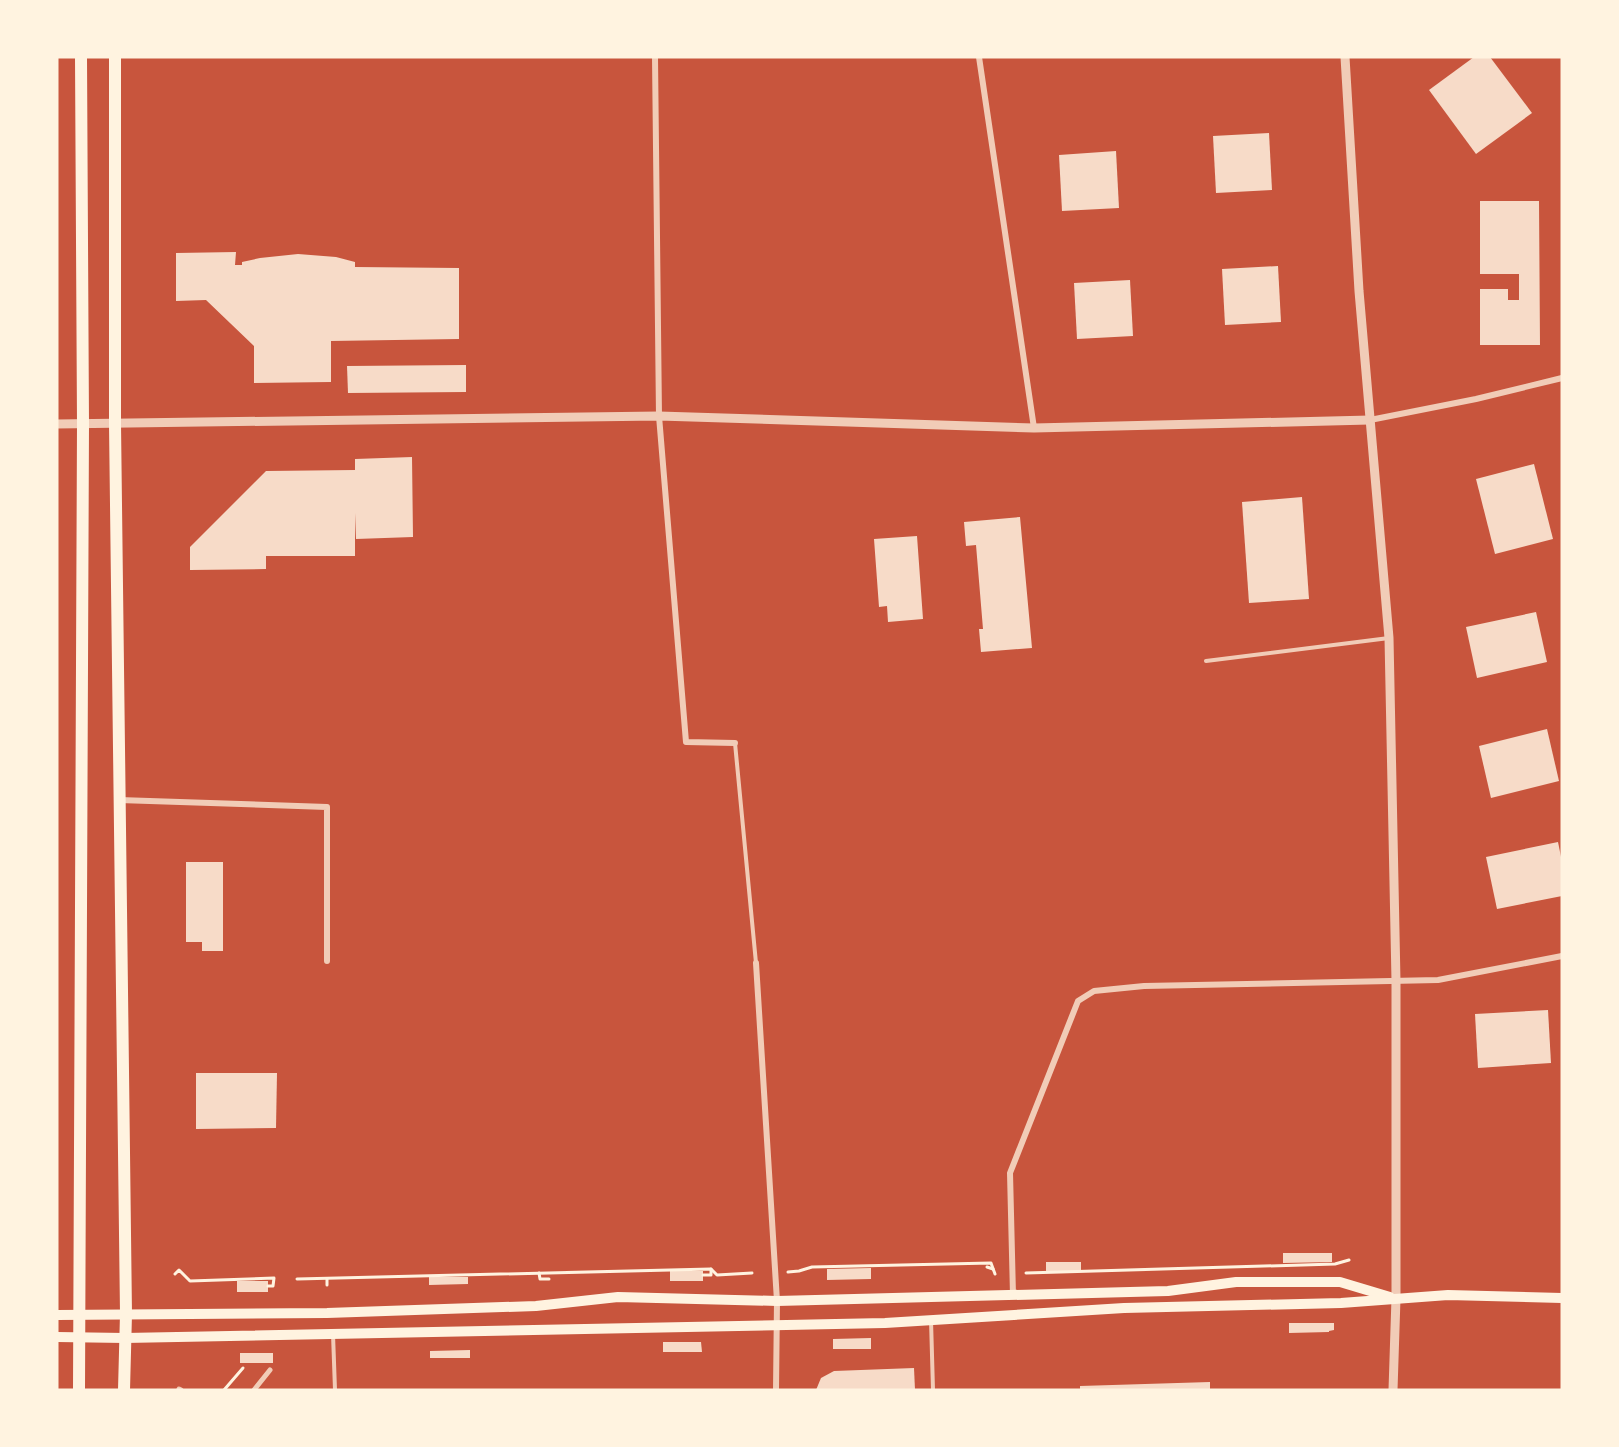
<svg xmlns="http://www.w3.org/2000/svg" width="1619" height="1447" viewBox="0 0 1619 1447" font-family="'Roboto Condensed',sans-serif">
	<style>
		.building { fill: #f7dbc8 }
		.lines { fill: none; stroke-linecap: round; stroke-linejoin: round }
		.path { stroke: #fff3e0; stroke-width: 3 }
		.service { stroke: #f1ccb7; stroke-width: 4 }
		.pedestrian { stroke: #f1ccb7; stroke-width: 5 }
		.minor { stroke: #f1ccb7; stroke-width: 6 }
		.tertiary { stroke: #f1ccb7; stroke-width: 9 }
		.secondary { stroke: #fff3e0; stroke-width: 10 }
		.primary { stroke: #fff3e0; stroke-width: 12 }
	</style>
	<rect width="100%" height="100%" fill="#c8553d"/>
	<!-- building -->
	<g class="building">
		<path d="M1474 57H1490L1532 113 1476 154 1429 90Z"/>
		<path d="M1269 133 1272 190 1216 193 1213 136Z"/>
		<path d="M1116 151 1119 208 1062 211 1059 155Z"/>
		<path d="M1480 201H1539L1540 345H1480V289H1508V300H1519V274H1480Z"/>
		<path d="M236 252 235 265H242V262L260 258 298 254 336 257 355 262V267L459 268V339L331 341V382L254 383V346L206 300 176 301V253Z"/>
		<path d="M1278 266 1281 322 1225 325 1222 269Z"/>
		<path d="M1130 280 1133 336 1077 339 1074 283Z"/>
		<path d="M466 365V392L348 393 347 366Z"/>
		<path d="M412 457 413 537 356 539 355 513V556H266V569L190 570V547L266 471 355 470V459Z"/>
		<path d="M1534 464 1553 539 1495 554 1476 479Z"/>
		<path d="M1302 497 1309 599 1249 603 1242 502Z"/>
		<path d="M1020 517 1032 648 981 652 979 629H983L976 545 966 546 964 522Z"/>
		<path d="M917 536 923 619 888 622 887 606 879 607 874 539Z"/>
		<path d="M1536 612 1547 662 1477 678 1466 627Z"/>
		<path d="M1547 729 1559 781 1491 798 1479 746Z"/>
		<path d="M1558 842 1562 862V896L1497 909 1486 857Z"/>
		<path d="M186 862H223V951H202V942H186Z"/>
		<path d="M1548 1010 1551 1063 1478 1068 1475 1014Z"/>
		<path d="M196 1073H277L276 1128 196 1129Z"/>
		<path d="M1283 1253H1332V1262L1283 1263Z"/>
		<rect x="1046" y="1262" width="35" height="9"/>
		<path d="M871 1268V1279L827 1280V1269Z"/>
		<rect x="670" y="1271" width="33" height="10"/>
		<path d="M429 1277H468V1284L429 1285Z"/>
		<rect x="237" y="1281" width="31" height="11"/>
		<path d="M1289 1323H1334V1330L1329 1331V1332L1289 1333Z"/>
		<path d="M871 1338V1349H833V1339Z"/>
		<path d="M663 1342H701L702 1352H663Z"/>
		<path d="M470 1350V1358H430V1351Z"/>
		<rect x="240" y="1353" width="33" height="10"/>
		<path d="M914 1368 915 1390H816L821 1378 834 1371Z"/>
		<path d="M1210 1382V1390H1080V1386Z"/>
	</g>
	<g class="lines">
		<!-- path -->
		<g class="path">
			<path d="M987 1267 993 1269"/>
			<path d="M788 1272 799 1271 812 1267 991 1263 995 1274"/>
			<path d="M539 1273 540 1279H549"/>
			<path d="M1026 1273 1335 1264 1349 1260"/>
			<path d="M175 1274 179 1270 190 1281 274 1278 273 1286H268"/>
			<path d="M703 1275H711V1269"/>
			<path d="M297 1279 711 1269 717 1275 752 1273"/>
			<path d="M327 1279V1285"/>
			<path d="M224 1390 243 1368"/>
		</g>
		<!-- service -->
		<g class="service">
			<path d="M1206 661 1389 638"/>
			<path d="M735 743 756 963"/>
			<path d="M931 1320 933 1390"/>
			<path d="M333 1334 335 1390"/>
		</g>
		<!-- pedestrian -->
		<g class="pedestrian">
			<path d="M179 1389 181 1390"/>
			<path d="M254 1390 270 1370"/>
		</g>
		<!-- minor -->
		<g class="minor">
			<path d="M655 57 659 416 686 742 735 743"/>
			<path d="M979 57 1034 428"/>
			<path d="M1370 420 1476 399 1562 378"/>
			<path d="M119 800 327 807V961"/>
			<path d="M756 963 777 1301 776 1390"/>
			<path d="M1013 1295 1010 1173 1078 1001 1094 991 1144 986 1438 980 1562 956"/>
		</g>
		<!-- tertiary -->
		<g class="tertiary">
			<path d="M1345 57 1359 291 1389 638 1396 981V1298L1393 1390"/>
			<path d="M57 424 659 416 1034 428 1370 420"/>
		</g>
		<!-- secondary -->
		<g class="secondary">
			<path d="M57 1315 327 1313 536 1306 618 1297 777 1301 1168 1291 1236 1282H1340L1390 1297"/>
			<path d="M57 1337 125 1338 885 1323 1124 1308 1341 1303 1448 1295 1562 1298"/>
		</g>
		<!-- primary -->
		<g class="primary">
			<path d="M115 57V424L126 1314 124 1390"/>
			<path d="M79 1390 83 424 81 57"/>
		</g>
	</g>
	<!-- border -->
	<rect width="1619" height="1447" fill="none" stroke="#fff3e0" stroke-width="117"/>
</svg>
